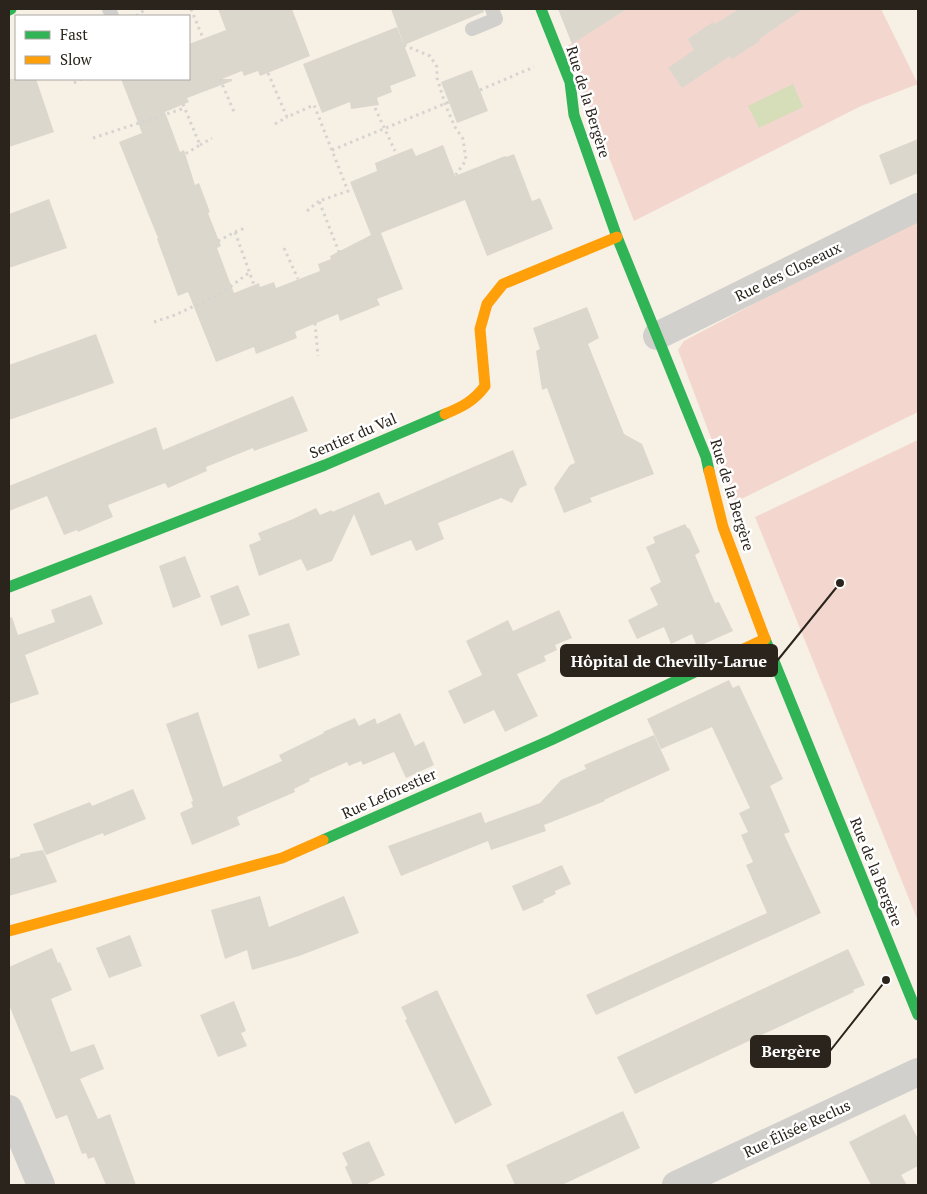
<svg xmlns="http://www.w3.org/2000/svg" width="927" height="1194" viewBox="0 0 927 1194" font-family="'PT Serif',serif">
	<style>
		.green { fill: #f3d7ce }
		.water { fill: #d5ddb9 }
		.building { fill: #dbd7cd }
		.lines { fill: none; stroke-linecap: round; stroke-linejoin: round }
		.path { stroke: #d6d4d1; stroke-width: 3; stroke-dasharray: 2.5 4; stroke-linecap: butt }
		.lane { stroke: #d2d0cd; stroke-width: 14 }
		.street { stroke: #d2d0cd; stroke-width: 28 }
		.fast { stroke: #30b455; stroke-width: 11 }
		.slow { stroke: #ff9f0a; stroke-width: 11 }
		.labels { text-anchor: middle; stroke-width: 5; stroke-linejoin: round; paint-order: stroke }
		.street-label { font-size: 15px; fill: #2b241c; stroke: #fff }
		.leader { fill: none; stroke: #2b241c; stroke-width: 2 }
		.callout-dot { fill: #2b241c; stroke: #fff; stroke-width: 2 }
		.callout { fill: #2b241c; stroke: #2b241c; stroke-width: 2 }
		.callout-label { font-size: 16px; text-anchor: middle; font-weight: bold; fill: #fff }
	</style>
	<rect width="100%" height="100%" fill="#f7f0e5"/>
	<!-- green -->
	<g class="green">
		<path d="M627 9H881L918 84 861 106 634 221 566 47Z"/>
		<path d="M918 217V412L735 502 678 350 684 341Z"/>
		<path d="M918 440V921L755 517Z"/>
	</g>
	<!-- water -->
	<path class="water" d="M793 84 803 107 759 128 748 106Z"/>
	<!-- building -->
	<g class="building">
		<path d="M218 9H292L310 56 260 76 258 71 244 76 242 71 222 79H232V81L187 98 189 102 165 112 180 152 184 150 195 185 199 183 210 212 208 213 221 246 217 248 234 293 259 283 260 287 274 282 276 288 320 271 318 264 331 259 330 256 371 235 350 182 377 171 375 163 412 148 416 156 443 145 455 176 505 156 506 157 514 154 532 201 540 198 553 229 487 256 465 200 381 233 403 289 377 299 380 305 340 321 338 314 295 332 297 338 256 354 254 347 216 362 188 292 178 296 157 239 158 238 119 142 142 133 121 79H189V44L226 30Z"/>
		<path d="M391 9H483L484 12 404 45Z"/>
		<path d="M558 9H627L572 44Z"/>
		<path d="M739 9H803L759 39 760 41 732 59 730 56 682 88 668 68 694 50 688 39 713 22 715 24Z"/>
		<path d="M397 27 416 76 390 86 392 92 377 98 379 105 351 109 350 102 322 113 303 64Z"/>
		<path d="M472 70 488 111 457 123 441 82Z"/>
		<path d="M9 79H36L54 132 9 147Z"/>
		<path d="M918 139V173L890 185 879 155Z"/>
		<path d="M49 199 67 248 9 268V214Z"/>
		<path d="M587 307 599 338 588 344 624 434 642 444 654 474 590 498 592 502 564 513 554 488 570 465 575 463 547 388 542 390 536 351 540 349 533 328Z"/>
		<path d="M96 334 114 383 9 420V365Z"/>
		<path d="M293 396 308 431 254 451 253 448 206 467 207 471 168 488 165 483 108 505 113 517 78 532 77 530 64 535 47 496 9 511V486L156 427 163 450Z"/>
		<path d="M513 450 527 485 520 488 512 503 501 498 438 523 444 539 416 551 411 540 371 556 354 514 332 561 307 571 301 559 259 576 249 545 261 540 258 533 293 519 316 508 320 515 332 510V512L379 492 385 505Z"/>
		<path d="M685 524 688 529 689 528 700 552 695 555 715 603 719 602 733 631 697 647 692 634 671 644 664 627 637 639 628 620 658 605 650 588 661 582 646 547 655 543 653 537Z"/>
		<path d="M185 556 201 597 173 608 159 566Z"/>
		<path d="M238 585 250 615 221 626 210 596Z"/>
		<path d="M91 595 103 624 25 655 39 694 9 704V618L12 617 18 635 55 622 51 610Z"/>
		<path d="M559 610 572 638 555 645 557 650 544 656 546 661 517 674 538 716 505 732 494 710 464 724 448 691 482 675 466 641 508 620 513 631Z"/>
		<path d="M289 623 300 655 258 669 248 635Z"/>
		<path d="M729 680 733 688 739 685 783 779 770 786 790 832 784 834 821 913 596 1015 586 995 767 913 746 865 753 862 741 835 748 832 739 813 750 808 712 727 661 749 647 719Z"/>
		<path d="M198 712 223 787 282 761 279 755 324 733 323 732 355 718 359 726 375 718 377 724 400 713 415 746 424 741 434 765 406 778 394 752 363 765 361 761 349 766 347 762 309 779 310 781 294 789 295 792 237 817 240 825 192 845 180 813 193 807 191 802 193 801 166 724Z"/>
		<path d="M654 735 670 770 604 800 605 801 544 825 546 831 491 850 488 841 401 876 388 846 481 812 485 823 540 803 561 780 586 769 584 765Z"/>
		<path d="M133 789 146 819 104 836 103 833 46 855 33 824 90 802 92 806Z"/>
		<path d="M43 850 57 882 9 896V859L20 856V854Z"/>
		<path d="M562 865 571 884 555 891 556 894 543 900 544 902 523 911 512 886Z"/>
		<path d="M260 896 269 927 344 896 359 933 299 956 252 970 247 950 225 959 211 910Z"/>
		<path d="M130 935 142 966 109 978 96 948Z"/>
		<path d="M52 948 58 963 60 962 72 990 51 999 71 1052 94 1044 104 1069 80 1079 98 1119 110 1114 136 1185H106L94 1157 88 1159 86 1153 82 1154 67 1115 56 1119 9 1005V967Z"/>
		<path d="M848 949 865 985 853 990 854 992 635 1094 617 1057Z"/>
		<path d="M437 990 492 1105 455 1124 405 1020 407 1019 401 1007Z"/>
		<path d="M234 1001 246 1031 241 1033 247 1046 218 1057 200 1015Z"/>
		<path d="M623 1111 640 1148 562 1185H515L506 1165Z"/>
		<path d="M905 1114 918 1139V1166L901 1175 907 1185H871L849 1142Z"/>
		<path d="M369 1141 385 1175 365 1185H353L345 1167 348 1165 342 1153Z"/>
	</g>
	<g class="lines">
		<!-- path -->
		<g class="path">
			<path d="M191 9 203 38"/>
			<path d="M136 16 146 9"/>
			<path d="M404 45 430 56 437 67V78L445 104 455 127 463 139 466 160 455 176"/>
			<path d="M268 73 287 117 314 105 348 191 319 201 339 252"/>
			<path d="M220 79 234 112"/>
			<path d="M74 83 81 79"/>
			<path d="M480 90 534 67"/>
			<path d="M183 104 200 145 185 154"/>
			<path d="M375 108 395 151"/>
			<path d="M275 124 287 117"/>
			<path d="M93 138 185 108"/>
			<path d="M200 145 212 138"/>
			<path d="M332 150 449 102"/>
			<path d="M307 211 319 201"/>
			<path d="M235 232 245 228"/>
			<path d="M218 241 235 232 254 285"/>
			<path d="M284 248 298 279"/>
			<path d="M154 322 175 315 222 293 250 272"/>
			<path d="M315 323 318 356"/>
		</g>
		<!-- lane -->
		<g class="lane">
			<path d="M109 9 112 16"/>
			<path d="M472 29 496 19 492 9"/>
		</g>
		<!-- street -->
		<g class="street">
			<path d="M657 336 918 207"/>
			<path d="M9 1109 41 1185"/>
			<path d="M676 1185 918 1072"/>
		</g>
		<!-- fast -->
		<g class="fast">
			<path d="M541 9 570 82 574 115 617 237 706 457 709 471"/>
			<path d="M9 10 11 9"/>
			<path d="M9 587 325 465 445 414"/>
			<path d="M765 639 918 1015"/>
			<path d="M323 840 551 740 697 671"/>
		</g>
		<!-- slow -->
		<g class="slow">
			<path d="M445 414C462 407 474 401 485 386L480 329 487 304 503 284 617 237"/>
			<path d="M709 471 723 527 765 639"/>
			<path d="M697 671 765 639"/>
			<path d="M9 931 282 858 323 840"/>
		</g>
	</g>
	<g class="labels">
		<!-- street labels -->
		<g class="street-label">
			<text transform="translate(588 102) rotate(73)" y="5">Rue de la Bergère</text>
			<text transform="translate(788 272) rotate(-26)" y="5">Rue des Closeaux</text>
			<text transform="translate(353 436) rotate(-23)" y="5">Sentier du Val</text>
			<text transform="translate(732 495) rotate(73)" y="5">Rue de la Bergère</text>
			<text transform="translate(389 794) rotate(-24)" y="5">Rue Leforestier</text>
			<text transform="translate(876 872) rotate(68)" y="5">Rue de la Bergère</text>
			<text transform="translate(797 1129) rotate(-25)" y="5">Rue Élisée Reclus</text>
		</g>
	</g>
	<!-- callouts -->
	<path class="leader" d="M840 583L777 661M886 980L830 1051"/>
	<g class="callout-dot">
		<circle cx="840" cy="583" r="5"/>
		<circle cx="886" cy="980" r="5"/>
	</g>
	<g class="callout">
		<rect x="561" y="645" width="216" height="31" rx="5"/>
		<rect x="751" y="1036" width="79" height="31" rx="5"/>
	</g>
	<g class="callout-label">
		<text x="669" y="667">Hôpital de Chevilly-Larue</text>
		<text x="791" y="1057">Bergère</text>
	</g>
	<!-- border -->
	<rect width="927" height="1194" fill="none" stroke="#2b241c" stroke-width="20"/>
	<!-- legend -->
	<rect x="15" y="15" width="175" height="65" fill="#ffffff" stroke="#aaa7a4"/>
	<rect x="25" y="31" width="25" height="8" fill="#30b455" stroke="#aaa7a4"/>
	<text x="60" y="40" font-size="15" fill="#2b241c">Fast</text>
	<rect x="25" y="56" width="25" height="8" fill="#ff9f0a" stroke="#aaa7a4"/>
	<text x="60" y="65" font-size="15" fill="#2b241c">Slow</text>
</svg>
